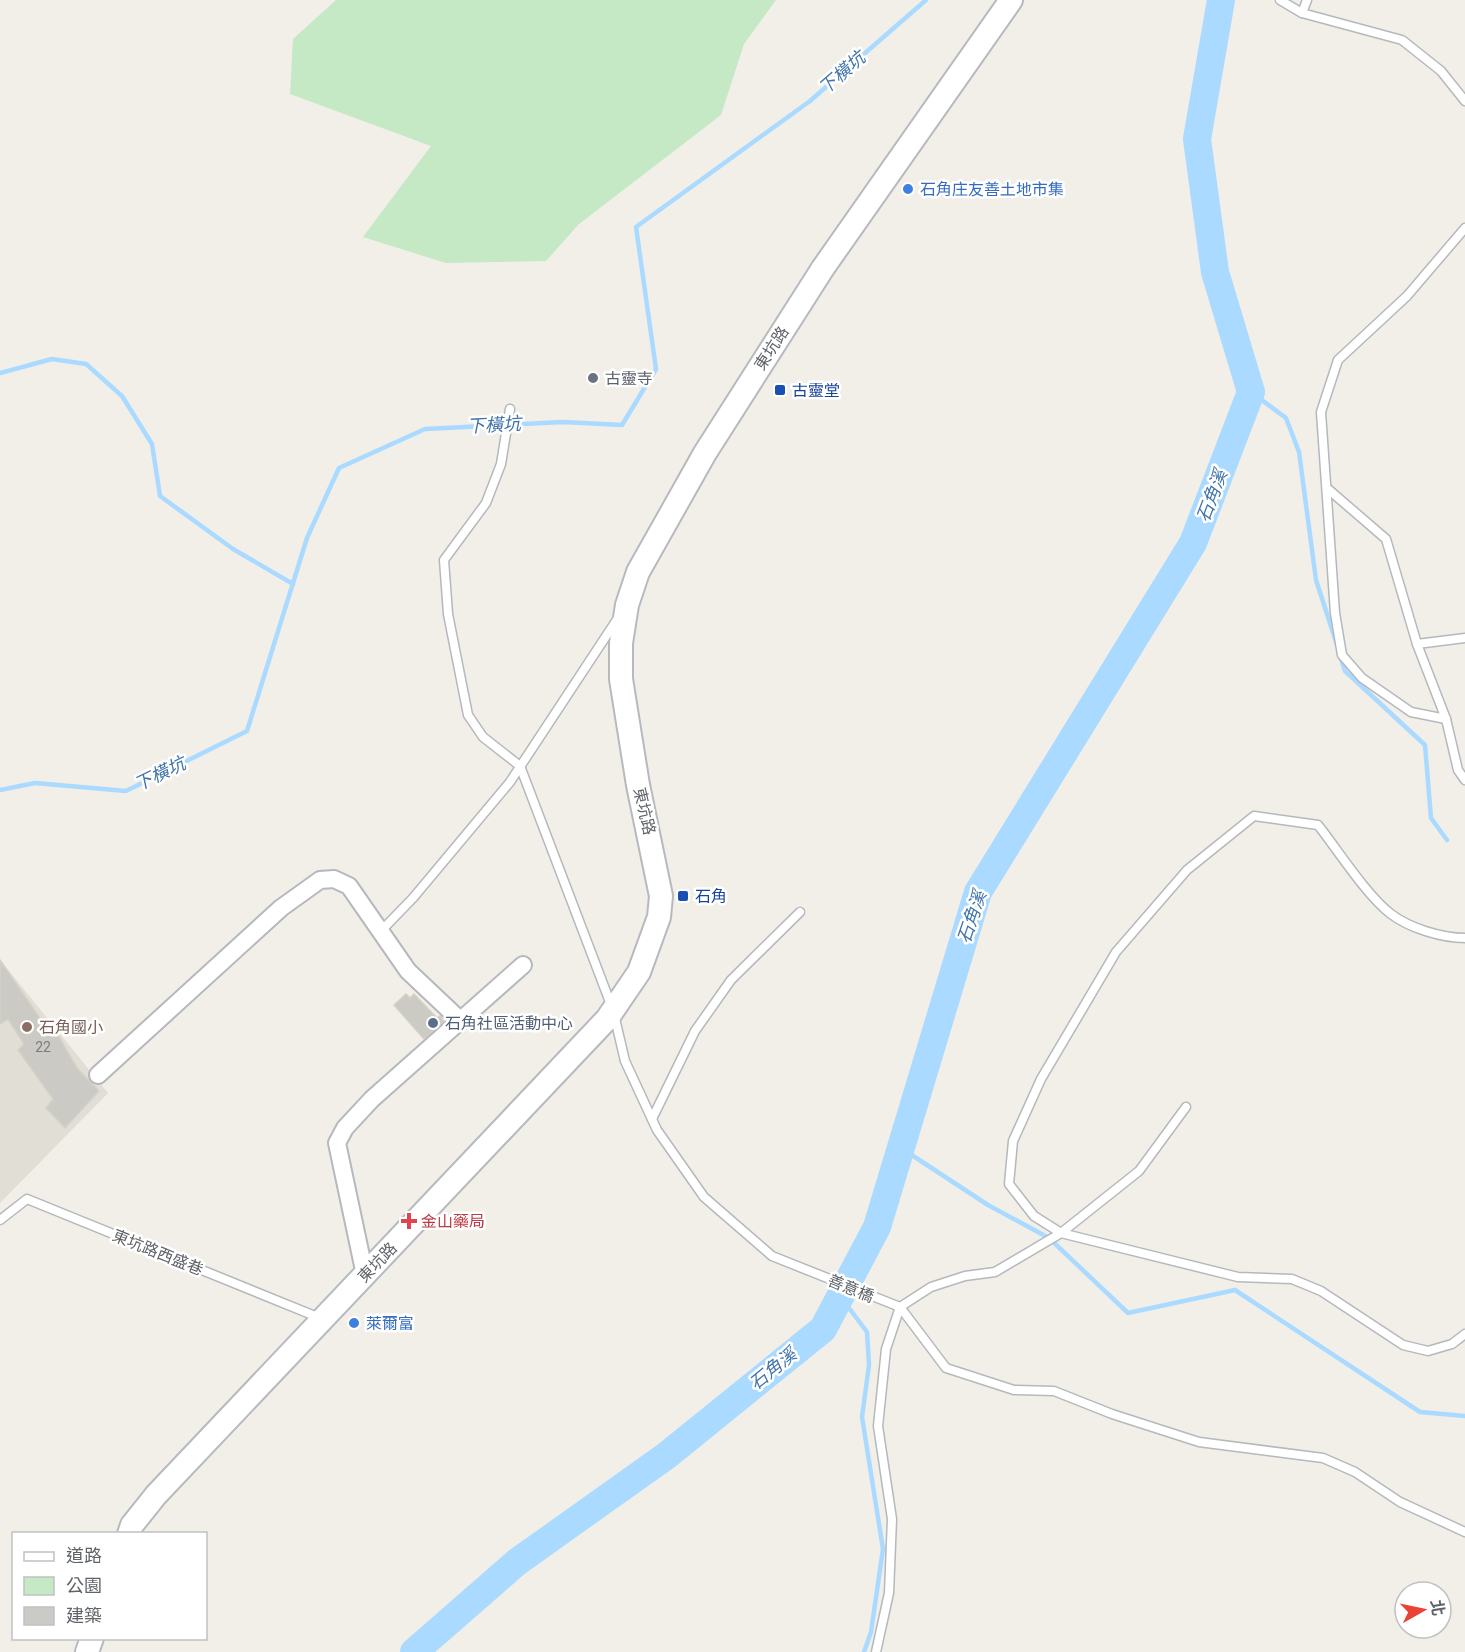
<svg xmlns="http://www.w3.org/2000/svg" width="1465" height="1652" viewBox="0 0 1465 1652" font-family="Roboto,'Noto Sans TC',sans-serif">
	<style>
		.education { fill: #e1ded6 }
		.green { fill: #c5e8c5 }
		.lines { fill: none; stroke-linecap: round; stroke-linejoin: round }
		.stream { stroke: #aadaff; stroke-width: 4.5 }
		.river { stroke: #aadaff; stroke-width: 28 }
		.building { fill: #cccac5; stroke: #d6d1c6; stroke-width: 1.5 }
		.lane-casing { stroke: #b5b8bc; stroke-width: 11 }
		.street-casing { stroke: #b5b8bc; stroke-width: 20 }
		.secondary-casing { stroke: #b6babf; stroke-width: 26 }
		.lane { stroke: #fff; stroke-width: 8 }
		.street { stroke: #fff; stroke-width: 16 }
		.secondary { stroke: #fff; stroke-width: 22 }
		.shop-dot { fill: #3f7fe0; stroke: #fff; stroke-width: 2 }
		.worship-dot { fill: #6b7280; stroke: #fff; stroke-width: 2 }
		.transit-dot { fill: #1a4fb4; stroke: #fff; stroke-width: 2 }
		.service-dot { fill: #5c6f8a; stroke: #fff; stroke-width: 2 }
		.education-dot { fill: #8d6e63; stroke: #fff; stroke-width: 2 }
		.health-dot { fill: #e0444e; stroke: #fff; stroke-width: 2 }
		.labels { text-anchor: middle; stroke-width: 5; stroke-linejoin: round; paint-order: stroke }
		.number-label { font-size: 14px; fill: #7a7d7f }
		.shop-label { font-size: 16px; fill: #366cbe; stroke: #fff; text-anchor: start }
		.street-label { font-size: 16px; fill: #5f6368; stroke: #fff }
		.worship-label { font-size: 16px; fill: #5b616d; stroke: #fff; text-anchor: start }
		.transit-label { font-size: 16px; fill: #164399; stroke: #fff; text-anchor: start }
		.service-label { font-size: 16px; fill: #4e5e75; stroke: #fff; text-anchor: start }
		.education-label { font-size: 16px; fill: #785e54; stroke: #fff; text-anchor: start }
		.health-label { font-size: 16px; fill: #be3a42; stroke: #fff; text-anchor: start }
		.water-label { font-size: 18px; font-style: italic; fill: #4174aa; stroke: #fff }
	</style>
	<rect width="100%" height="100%" fill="#f1efe8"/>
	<!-- education -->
	<path class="education" d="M0 960 108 1093 0 1203Z"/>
	<!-- green -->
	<path class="green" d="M336 0H776L744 44 721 115 579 224 546 261 446 263 363 237 431 146 290 94 293 39Z"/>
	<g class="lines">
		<!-- stream -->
		<g class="stream">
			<path d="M0 373 52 359 86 364 122 396 152 444 160 496 233 549 293 584"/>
			<path d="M1251 392 1286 418 1299 452 1316 580 1337 645"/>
			<path d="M1340 656 1345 671 1425 745 1431 818 1447 840"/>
			<path d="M0 790 35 783 126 791 247 731 307 538 339 468 425 429 563 422 622 425 656 369 636 227 810 101 926 0"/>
			<path d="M901 1148 988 1205 1049 1238 1128 1313 1235 1290 1420 1412 1465 1416"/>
			<path d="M840 1296 867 1332 869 1365 862 1417 883 1549 871 1632 864 1652"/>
		</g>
		<!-- river -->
		<path class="river" d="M414 1652 517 1562 666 1456 823 1329 877 1227 978 892 1193 543 1251 392 1215 272 1197 139 1221 0"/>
	</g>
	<!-- building -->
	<g class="building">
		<path d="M0 960 46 1027 51 1023 77 1068 99 1091 65 1128 46 1108 53 1099 18 1050 24 1044 8 1019 0 1024Z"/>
		<path d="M406 994 410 998 414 994 437 1018 440 1016 444 1021 424 1039 394 1005Z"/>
	</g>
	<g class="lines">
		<!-- lane casing -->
		<g class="lane-casing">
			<g id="lane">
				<path d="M1280 0 1302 13"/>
				<path d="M1307 0 1302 13 1402 40 1441 71 1465 101"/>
				<path d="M510 409 501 464 486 503 444 560 448 614 468 715 483 737 520 766 613 1010 625 1061 657 1130 704 1197 772 1256 900 1307 946 1368 1014 1390 1054 1391 1112 1414 1199 1442 1323 1458 1355 1472 1400 1502 1465 1532"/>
				<path d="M1328 489 1386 539 1417 644 1446 719 1458 770 1465 780"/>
				<path d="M1417 644 1465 638"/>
				<path d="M1446 719 1411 712 1362 678 1342 655 1335 613 1321 412 1338 360 1407 296 1465 228"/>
				<path d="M380 932 413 898 510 782 618 618"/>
				<path d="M1465 938C1442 938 1409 928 1391 914 1367 896 1337 849 1318 825L1254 816 1187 870 1116 952 1041 1079 1013 1141 1009 1184 1034 1216 1061 1233 1238 1277 1292 1279 1321 1291 1403 1345 1428 1351 1452 1344 1465 1334"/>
				<path d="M652 1119 695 1031 731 980 800 912"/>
				<path d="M0 1220 27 1199 320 1318"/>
				<path d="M876 1652 889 1593 892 1519 878 1426 886 1349 900 1307 931 1287 965 1276 995 1272 1061 1233 1139 1171 1186 1107"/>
			</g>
		</g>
		<!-- street casing -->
		<g class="street-casing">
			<g id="street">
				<path d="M98 1075 281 908 320 880 334 879 349 886 408 971 461 1021"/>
				<path d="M365 1275 337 1143 345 1128 372 1099 523 965"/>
			</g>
		</g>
		<!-- secondary casing -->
		<g class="secondary-casing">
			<g id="secondary">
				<path d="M129 1534 132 1525 156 1495 607 1019 639 972 659 917 661 896 638 785 621 679V643L627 605 638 572 705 453 823 268 1011 0"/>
				<path d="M87 1652 92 1638"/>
			</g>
		</g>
		<!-- lane -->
		<use href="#lane" class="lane"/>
		<!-- street -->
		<use href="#street" class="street"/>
		<!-- secondary -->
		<use href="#secondary" class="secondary"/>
	</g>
	<!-- markers -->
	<g class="shop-dot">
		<circle cx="908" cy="189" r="6"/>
		<circle cx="354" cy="1323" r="6"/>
	</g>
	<circle class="worship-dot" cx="593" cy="378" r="6"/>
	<g class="transit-dot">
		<rect x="774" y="384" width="12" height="12" rx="3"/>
		<rect x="677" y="890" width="12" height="12" rx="3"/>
	</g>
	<circle class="service-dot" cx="433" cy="1023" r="6"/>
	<circle class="education-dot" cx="27" cy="1027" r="6"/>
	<path class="health-dot" d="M406 1212h6v6h6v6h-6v6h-6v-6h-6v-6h6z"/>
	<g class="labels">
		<!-- number labels -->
		<g class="number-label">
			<text x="43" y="1052">22</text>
		</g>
		<!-- shop labels -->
		<g class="shop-label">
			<text x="920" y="195">石角庄友善土地市集</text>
			<text x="366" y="1329">萊爾富</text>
		</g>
		<!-- street labels -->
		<g class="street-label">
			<text transform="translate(771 348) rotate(-57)" y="6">東坑路</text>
			<text transform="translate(645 811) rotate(77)" y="6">東坑路</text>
			<text transform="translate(158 1252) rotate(22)" y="6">東坑路西盛巷</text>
			<text transform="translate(377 1262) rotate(-46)" y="6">東坑路</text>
			<text transform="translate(851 1288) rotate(22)" y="6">善意橋</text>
		</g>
		<!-- worship labels -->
		<g class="worship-label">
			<text x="605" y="384">古靈寺</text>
		</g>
		<!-- transit labels -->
		<g class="transit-label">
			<text x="792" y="396">古靈堂</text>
			<text x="695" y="902">石角</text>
		</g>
		<!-- service labels -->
		<g class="service-label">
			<text x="445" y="1029">石角社區活動中心</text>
		</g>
		<!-- education labels -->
		<g class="education-label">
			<text x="39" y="1033">石角國小</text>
		</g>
		<!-- health labels -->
		<g class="health-label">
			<text x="421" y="1227">金山藥局</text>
		</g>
		<!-- water labels -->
		<g class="water-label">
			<text transform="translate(842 73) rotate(-41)" y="6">下橫坑</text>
			<text transform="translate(494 425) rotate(-3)" y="6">下橫坑</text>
			<text transform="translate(1212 496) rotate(-69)" y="6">石角溪</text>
			<text transform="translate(160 774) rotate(-26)" y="6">下橫坑</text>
			<text transform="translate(972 917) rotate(-71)" y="6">石角溪</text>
			<text transform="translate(773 1369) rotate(-39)" y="6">石角溪</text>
		</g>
	</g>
	<!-- legend -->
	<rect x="12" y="1532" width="195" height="108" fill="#ffffff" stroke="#bfc1c3" stroke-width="1.5"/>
	<rect x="24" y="1552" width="30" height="9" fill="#ffffff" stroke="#bfc1c3" stroke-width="1.5"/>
	<text x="66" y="1562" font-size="18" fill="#5f6368">道路</text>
	<rect x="24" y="1577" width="30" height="18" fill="#c5e8c5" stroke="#bfc1c3" stroke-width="1.5"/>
	<text x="66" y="1592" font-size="18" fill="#5f6368">公園</text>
	<rect x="24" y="1607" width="30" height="18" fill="#cccac5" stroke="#bfc1c3" stroke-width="1.5"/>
	<text x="66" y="1622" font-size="18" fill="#5f6368">建築</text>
	<!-- north arrow -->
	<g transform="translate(1423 1610) rotate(81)"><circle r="28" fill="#ffffff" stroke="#bfc1c3" stroke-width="1.5"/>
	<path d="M0-4.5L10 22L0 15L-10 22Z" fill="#ea4335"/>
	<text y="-9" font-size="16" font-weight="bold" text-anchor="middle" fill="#5f6368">北</text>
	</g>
</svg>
